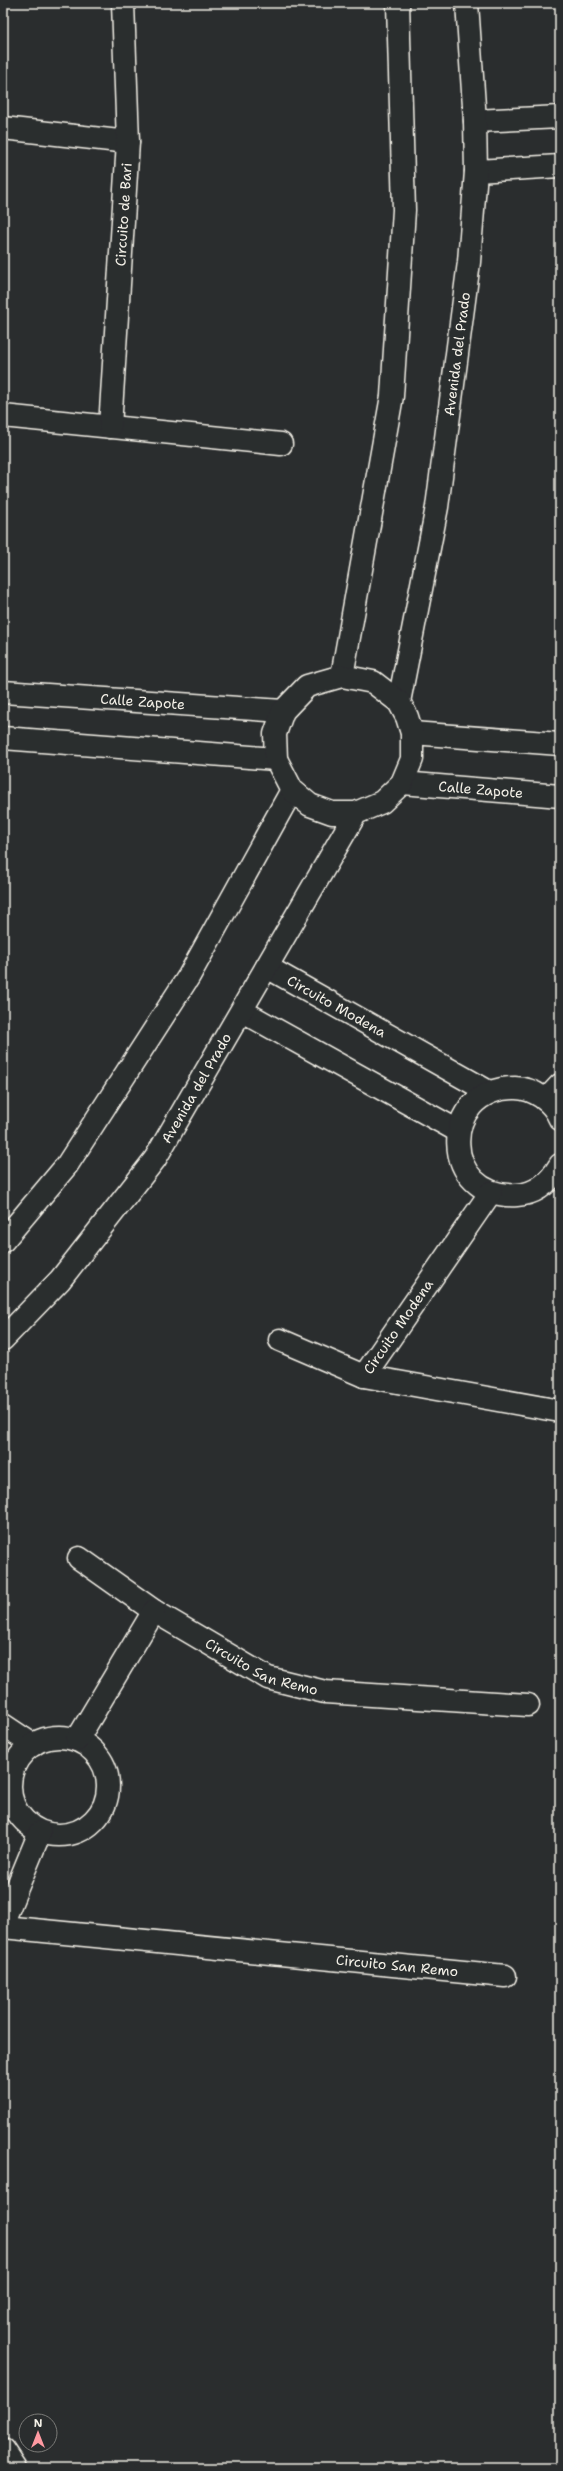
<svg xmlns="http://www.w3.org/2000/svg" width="563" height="2471" viewBox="0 0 563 2471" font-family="'Shantell Sans',sans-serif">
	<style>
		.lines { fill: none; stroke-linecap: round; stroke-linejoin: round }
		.minor-casing { stroke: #f4f1e8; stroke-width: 25 }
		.minor { stroke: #2a2d2e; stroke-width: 22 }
		.labels { text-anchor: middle; stroke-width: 3.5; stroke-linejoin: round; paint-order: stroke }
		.street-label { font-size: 14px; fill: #f4f1e8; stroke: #2a2d2e }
	</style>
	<rect width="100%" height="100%" fill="#2a2d2e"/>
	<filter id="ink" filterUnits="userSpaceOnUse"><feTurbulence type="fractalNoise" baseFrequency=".025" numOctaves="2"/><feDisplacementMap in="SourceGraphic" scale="8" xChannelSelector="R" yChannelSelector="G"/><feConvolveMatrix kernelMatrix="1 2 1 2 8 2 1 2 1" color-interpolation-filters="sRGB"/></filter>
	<g filter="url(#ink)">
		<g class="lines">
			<!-- minor casing -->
			<g class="minor-casing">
				<g id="minor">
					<path d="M475 121 560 117"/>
					<path d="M3 128 128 142"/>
					<path d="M476 171 560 166"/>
					<path d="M3 416 281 444"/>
					<path id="s1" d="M110 427 128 142 123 3"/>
					<path d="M342 676 392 396 404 210 398 3"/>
					<path id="s2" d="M3 692 283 711"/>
					<path id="s3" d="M399 702 437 507 469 262 476 171 475 121 467 3"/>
					<path d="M412 733 560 744"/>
					<path d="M3 738 276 759"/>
					<path id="s4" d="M402 783 560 796"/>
					<path id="s5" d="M267 967 489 1092"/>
					<path d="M242 1011 458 1131"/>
					<path d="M546 1100 560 1085"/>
					<path d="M560 1119C553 1102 534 1088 515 1088 437 1088 441 1200 517 1195 537 1194 550 1182 560 1165"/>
					<path d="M3 1241 67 1165 189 976 292 790"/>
					<path id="s6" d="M3 1339 60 1280 155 1159 356 813 382 802 402 783 412 759V733L407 717 399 702 373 682 342 676 307 686 283 711 275 734 276 759 292 790 310 805 332 813H356"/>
					<path d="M280 1340 364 1376 560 1411"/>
					<path id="s7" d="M364 1376 491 1192"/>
					<path id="s8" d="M79 1558 154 1611 268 1678 325 1692 528 1705"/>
					<path d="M3 1725 33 1745"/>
					<circle cx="59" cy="1786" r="49"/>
					<path d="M77 1740 154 1611"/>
					<path d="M3 1922 40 1832"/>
					<path id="s9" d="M3 1927 505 1976"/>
					<path d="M3 2450 15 2468"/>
				</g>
			</g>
			<!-- minor -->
			<use href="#minor" class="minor"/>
		</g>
	</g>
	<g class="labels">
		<!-- street labels -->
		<g class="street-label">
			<text dy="5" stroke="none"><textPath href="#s1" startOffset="213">Circuito de Bari</textPath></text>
			<text dy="5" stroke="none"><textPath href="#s3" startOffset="353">Avenida del Prado</textPath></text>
			<text dy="5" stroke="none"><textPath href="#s2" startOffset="140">Calle Zapote</textPath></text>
			<text dy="5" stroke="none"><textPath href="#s4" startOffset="79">Calle Zapote</textPath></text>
			<text dy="5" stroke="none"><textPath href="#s5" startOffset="80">Circuito Modena</textPath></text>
			<text dy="5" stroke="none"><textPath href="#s6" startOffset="318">Avenida del Prado</textPath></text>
			<text dy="5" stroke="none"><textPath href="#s7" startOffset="60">Circuito Modena</textPath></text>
			<text dy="5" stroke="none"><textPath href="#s8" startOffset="214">Circuito San Remo</textPath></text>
			<text dy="5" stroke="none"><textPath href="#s9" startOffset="396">Circuito San Remo</textPath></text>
		</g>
	</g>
	<!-- margin -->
	<rect width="563" height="2471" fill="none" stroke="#2a2d2e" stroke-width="16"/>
	<rect x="8" y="8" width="547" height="2455" fill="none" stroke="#f4f1e8" stroke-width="1.5" filter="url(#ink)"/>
	<!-- north arrow -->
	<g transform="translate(38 2433)"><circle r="19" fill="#2a2d2e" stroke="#7b7b78"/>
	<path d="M0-3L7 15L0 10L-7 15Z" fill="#ff9aa2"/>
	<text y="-6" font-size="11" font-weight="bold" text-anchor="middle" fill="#f4f1e8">N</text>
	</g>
</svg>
